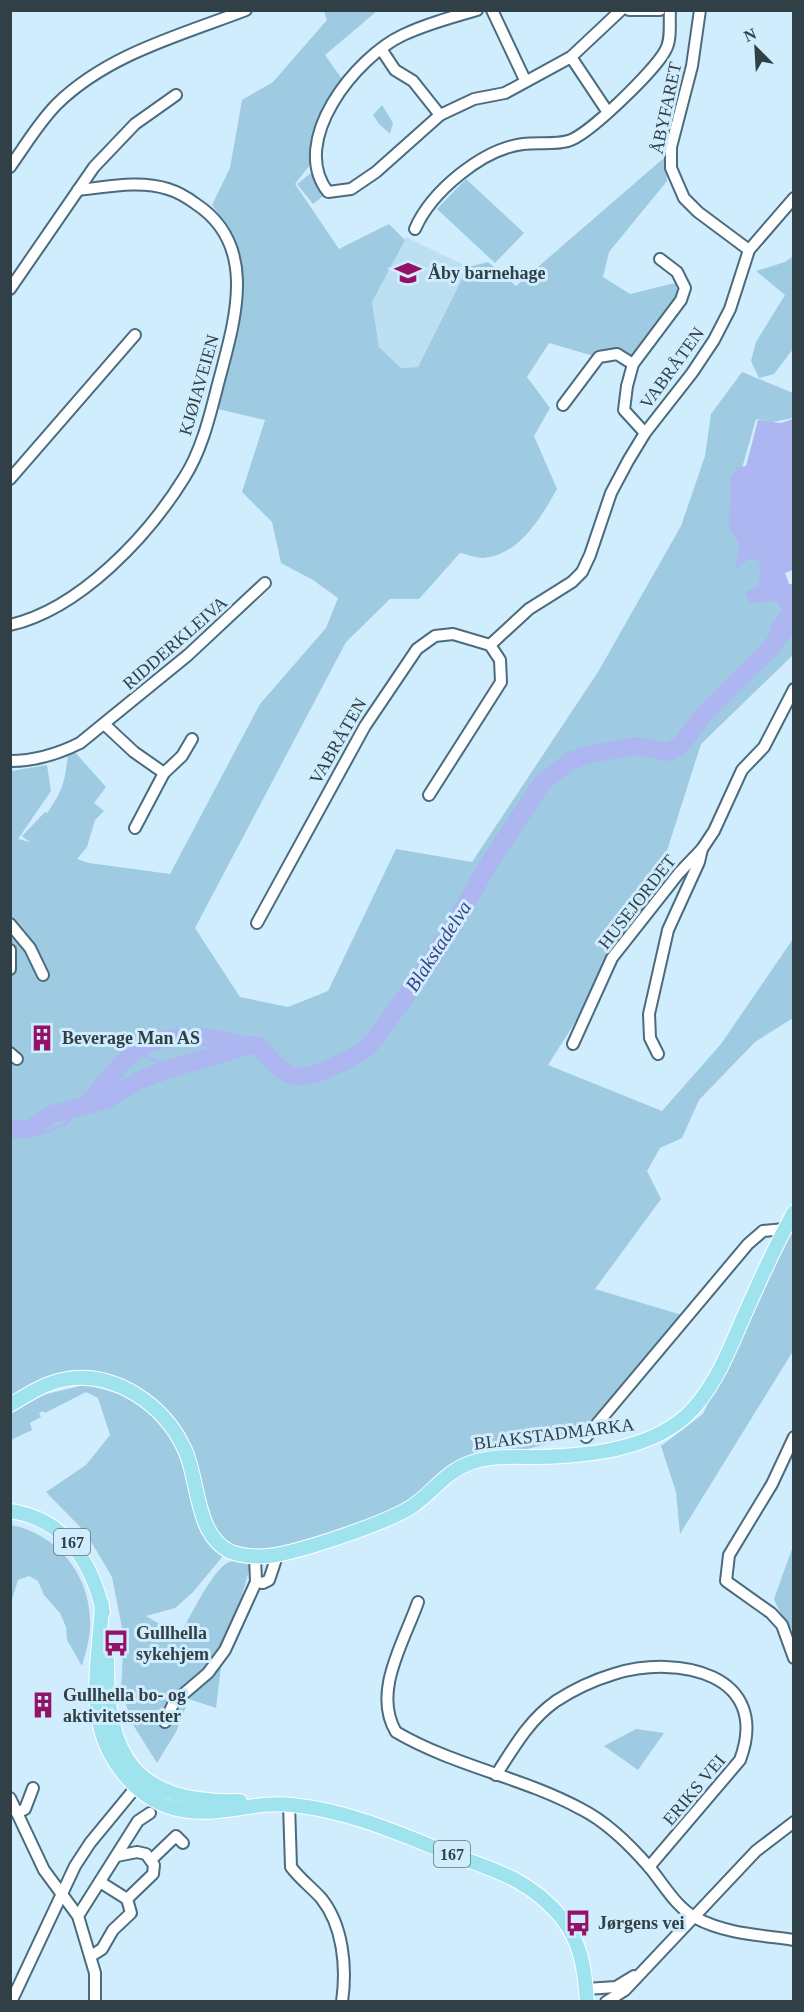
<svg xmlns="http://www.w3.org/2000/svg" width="804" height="2012" viewBox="0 0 804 2012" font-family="Georgia,serif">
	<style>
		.built { fill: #bddff2 }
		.green { fill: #9ecae2 }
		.water { fill: #aeb6f2 }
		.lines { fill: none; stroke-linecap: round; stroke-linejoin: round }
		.stream { stroke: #aeb6f2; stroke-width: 3 }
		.river { stroke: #aeb6f2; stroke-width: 18 }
		.minor-casing { stroke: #4b6c7e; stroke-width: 14 }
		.major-casing { stroke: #fff; stroke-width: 16 }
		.minor { stroke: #fff; stroke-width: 10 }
		.major { stroke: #9ee3ee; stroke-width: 14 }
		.labels { text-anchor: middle; stroke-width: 6; stroke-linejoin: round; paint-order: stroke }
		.shield { fill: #d0edfd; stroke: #61737e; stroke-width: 1.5 }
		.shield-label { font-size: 16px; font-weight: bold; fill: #313f47 }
		.street-label { font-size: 18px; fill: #313f47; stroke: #d0edfd }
		.poi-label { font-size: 18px; font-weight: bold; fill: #313f47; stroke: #d0edfd; text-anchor: start }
		.water-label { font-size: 20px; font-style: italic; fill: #3d3f86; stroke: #d0edfd }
	</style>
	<rect width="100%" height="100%" fill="#d0edfd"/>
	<!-- built -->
	<path class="built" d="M406 237 468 267 418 367 401 368 379 347 372 302Z"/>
	<!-- green -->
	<g class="green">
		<path d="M324 11H377L325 55 342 79 318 129 313 161 295 184 339 249 389 224 405 240 372 302 379 347 401 368 418 367 468 267 488 262 516 286 665 157 667 181 609 252 603 277 630 294 675 283 678 293 633 357C618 350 611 347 597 357L549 343 527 377 550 408 534 436 557 489C541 517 520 555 483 558 476 558 467 554 460 553L419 599H390L346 642 195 928 240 997 288 1007 328 991 396 849 472 862 598 672 681 526 705 456 711 414 742 372 793 393V418L772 422 756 419 733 500 793 592V655L701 744 650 904 548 1065 662 1111 721 1044 793 939V1018L755 1042 699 1100 682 1138 660 1148 647 1171 661 1199 595 1289 682 1315 583 1434 479 1462 388 1516 334 1537 245 1557 212 1530 191 1461 145 1400 84 1380 61 1385 11 1405V771L47 765 51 791 18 839 30 842 22 836 45 812 47 813C63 791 65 781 68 754L74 751 106 787 94 803 104 811 95 820 87 847 77 859 89 863 170 874 260 704 326 628 338 598 313 580 281 563 272 522 242 492 265 420 218 409C232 353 256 292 233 236 229 225 219 215 212 205L230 168 242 100 273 82 327 20Z"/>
		<path d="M382 105 393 123 390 134 379 124 373 115Z"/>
		<path d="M311 173 327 193 313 204 297 184Z"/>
		<path d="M466 179 524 233 495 263 437 209Z"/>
		<path d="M793 256V349L774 374 759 378 751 361 756 342 785 295 756 271 785 262Z"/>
		<path d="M793 1221V1351L680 1534 676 1492 661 1446 703 1414 780 1244Z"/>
		<path d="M84 1385C206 1406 166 1488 223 1556L193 1592 175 1608 146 1616 168 1629 177 1640C187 1623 211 1572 227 1563 235 1559 243 1561 251 1563L236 1617 224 1642 216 1708 189 1699 176 1732 157 1763 132 1723 121 1689 124 1638 112 1577 86 1533 46 1492 86 1465 110 1435 98 1398 86 1392 45 1413 43 1411 39 1413 41 1417 30 1423 32 1430 11 1440V1411L43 1395Z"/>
		<path d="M11 1525C57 1534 89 1574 90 1620 91 1636 86 1651 82 1666L67 1640 66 1627 60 1613 44 1595 38 1581 29 1576 18 1580 11 1603Z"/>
		<path d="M793 1546V1626L789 1633 774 1599Z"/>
		<path d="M636 1729 664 1733 638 1770 604 1746Z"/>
	</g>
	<!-- water -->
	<path class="water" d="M793 419V570L785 573 789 584H793V622L779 647 763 651 769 642 770 627 782 610 777 601 750 603 745 592 759 586 760 562 751 558 736 568 739 544 729 527 731 477 736 468 746 466 758 420 781 423Z"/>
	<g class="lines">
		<!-- stream -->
		<g class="stream">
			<path d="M135 1051 171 1068"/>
			<path d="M29 1129 39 1134C59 1128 67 1127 77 1108"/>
		</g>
		<!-- river -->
		<g class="river">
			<path d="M86 1105C102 1088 116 1067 134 1052 157 1032 216 1035 243 1046"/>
			<path d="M10 1129H29L52 1114 106 1100 140 1080 169 1069 251 1045 258 1046C267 1055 281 1073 293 1076 311 1081 358 1056 370 1045L420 977 455 923 491 860 542 783 570 761 590 754 637 746 668 752 681 745 703 715 769 650 794 617"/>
		</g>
		<!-- minor casing -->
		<g class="minor-casing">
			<g id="minor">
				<path d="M477 10C452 17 426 24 403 35 356 57 288 141 328 192L351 189 376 172 440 115 474 99 505 93 571 57 621 10"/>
				<path d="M492 10 525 80"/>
				<path d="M629 10H660"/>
				<path d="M700 10 692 66 671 147V168L684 198 698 212 749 250"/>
				<path d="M381 49 395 70 413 81 440 115"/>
				<path d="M571 57 607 111"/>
				<path d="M10 167C25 146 39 122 57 104 108 54 181 35 246 10"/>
				<path d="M415 229C431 192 482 149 523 144 538 142 554 145 568 141 588 136 655 70 665 51 672 40 669 23 670 10"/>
				<path d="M10 289 94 167 135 124 176 95"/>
				<path d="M563 405 599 357 617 354 633 364"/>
				<path d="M645 433 624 410 627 386 633 364 681 300 685 288 677 272 660 259"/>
				<path d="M10 479 135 335"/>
				<path d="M10 625C80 609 148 536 184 478 202 450 210 415 218 384 234 323 260 246 196 204 188 198 178 192 168 189 139 180 108 187 78 190"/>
				<path d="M104 724 134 752 164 773"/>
				<path d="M10 761C35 761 58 754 80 743L188 655 265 583"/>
				<path d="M429 795 501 682 500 660 490 645 529 609 572 582 582 572 590 555 611 493 628 461 645 433 692 373 714 340 730 309 749 250 794 198"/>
				<path d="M135 828 164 773 182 756 192 739"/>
				<path d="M257 923 365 726 417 649 435 636 453 634 490 645"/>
				<path d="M10 924 30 948 43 975"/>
				<path d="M10 950V969"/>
				<path d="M573 1044 612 958 679 873 702 849"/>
				<path d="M10 1053 17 1059"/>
				<path d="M658 1054 650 1038 649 1014 668 930 699 862 702 849 714 831 742 770 764 747 794 689"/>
				<path d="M586 1437 748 1244 763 1231 785 1229"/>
				<path d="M794 1437 772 1484 729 1555 726 1581 771 1613 782 1625 794 1658"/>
				<path d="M256 1582 263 1583 269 1580 275 1562"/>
				<path d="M418 1602C404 1642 372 1692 396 1732 454 1766 522 1777 581 1809 607 1822 631 1846 650 1868 664 1885 676 1907 696 1918 726 1934 761 1935 794 1940"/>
				<path d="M165 1722 174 1702 208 1673 225 1650 256 1582 255 1556"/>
				<path d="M496 1775C514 1747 529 1720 556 1701 573 1690 594 1680 614 1674 678 1654 772 1674 740 1760L649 1867"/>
				<path d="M10 1798 44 1870 78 1916 95 1973V2002"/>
				<path d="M289 1804 291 1867C300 1879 311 1887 321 1898 343 1925 347 1967 342 2002"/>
				<path d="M17 1813 25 1809 33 1788"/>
				<path d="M117 1856 137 1852 146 1854 154 1865 153 1874 127 1899"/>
				<path d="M152 1859 176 1836 183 1843"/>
				<path d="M78 1916 138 1821 150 1813"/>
				<path d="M91 1956 102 1949 113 1930 131 1913 127 1899 100 1882"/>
				<path d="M586 1989 616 1987 634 1976"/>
				<path d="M11 2002 75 1866 90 1843 141 1781"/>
				<path d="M606 2002 625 1990 756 1851 794 1822"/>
			</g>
		</g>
		<!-- major casing -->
		<g class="major-casing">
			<g id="major">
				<path d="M10 1405C27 1395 43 1384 62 1380 113 1369 164 1404 185 1450 199 1480 195 1536 231 1552 242 1556 256 1557 268 1556 298 1553 386 1523 411 1507 430 1495 444 1474 465 1465 488 1455 513 1457 537 1457 587 1456 648 1450 686 1416 717 1387 731 1344 748 1307 762 1275 777 1243 794 1212"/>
				<path d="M10 1511C65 1519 92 1562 103 1612"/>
				<path d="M102 1604C99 1670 80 1732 133 1784 148 1799 168 1809 189 1811 224 1815 257 1801 292 1805 346 1810 398 1833 448 1853 471 1862 497 1869 519 1882 535 1891 549 1903 561 1917 581 1942 585 1970 587 2002"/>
				<path d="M107 1658C106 1757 135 1804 240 1801"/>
			</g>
		</g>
		<!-- minor -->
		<use href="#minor" class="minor"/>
		<!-- major -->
		<use href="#major" class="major"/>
	</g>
	<!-- icons -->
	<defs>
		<g id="school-bare" transform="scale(2.07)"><path d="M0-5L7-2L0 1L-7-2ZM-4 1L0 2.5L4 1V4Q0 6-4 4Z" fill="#951067" stroke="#d0edfd" stroke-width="2.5" paint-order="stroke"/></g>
		<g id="building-bare" transform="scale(2.07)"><path d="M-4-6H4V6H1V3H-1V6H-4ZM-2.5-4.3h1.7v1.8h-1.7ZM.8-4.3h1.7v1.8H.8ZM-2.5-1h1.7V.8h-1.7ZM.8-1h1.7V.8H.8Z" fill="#951067" stroke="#d0edfd" stroke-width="2.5" paint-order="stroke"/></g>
		<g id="bus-bare" transform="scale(2.07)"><path d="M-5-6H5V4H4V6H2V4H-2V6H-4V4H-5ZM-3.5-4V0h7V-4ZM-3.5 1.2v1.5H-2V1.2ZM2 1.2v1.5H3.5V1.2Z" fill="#951067" stroke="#d0edfd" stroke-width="2.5" paint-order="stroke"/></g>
	</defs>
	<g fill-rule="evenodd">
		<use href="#school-bare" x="408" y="273"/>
		<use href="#building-bare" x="42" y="1038"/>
		<use href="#bus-bare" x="116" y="1643"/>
		<use href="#building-bare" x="43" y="1705"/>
		<use href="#bus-bare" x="578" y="1923"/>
	</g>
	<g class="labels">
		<!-- shield labels -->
		<g class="shield">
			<rect x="54" y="1529" width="36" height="26" rx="4.5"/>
			<rect x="434" y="1841" width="36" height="26" rx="4.5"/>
		</g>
		<g class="shield-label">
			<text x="72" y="1548">167</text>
			<text x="452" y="1860">167</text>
		</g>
		<!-- street labels -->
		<g class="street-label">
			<text transform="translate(666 108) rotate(-78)" y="6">ÅBYFARET</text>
			<text transform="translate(672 368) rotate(-54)" y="6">VABRÅTEN</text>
			<text transform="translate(199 385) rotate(-74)" y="6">KJØIAVEIEN</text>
			<text transform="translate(175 643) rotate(-41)" y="6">RIDDERKLEIVA</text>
			<text transform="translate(338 741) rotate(-60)" y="6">VABRÅTEN</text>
			<text transform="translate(637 902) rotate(-52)" y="6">HUSEJORDET</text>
			<text transform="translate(554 1434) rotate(-7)" y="6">BLAKSTADMARKA</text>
			<text transform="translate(694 1790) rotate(-50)" y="6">ERIKS VEI</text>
		</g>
		<!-- poi labels -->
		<g class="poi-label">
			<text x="428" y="279">Åby barnehage</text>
			<text x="62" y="1044">Beverage Man AS</text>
			<text x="136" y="1639">Gullhella<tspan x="136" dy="21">sykehjem</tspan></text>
			<text x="63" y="1701">Gullhella bo- og<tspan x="63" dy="21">aktivitetssenter</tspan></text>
			<text x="598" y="1929">Jørgens vei</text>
		</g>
		<!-- water labels -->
		<g class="water-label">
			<text transform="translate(438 946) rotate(-57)" y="7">Blakstadelva</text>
		</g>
	</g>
	<!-- border -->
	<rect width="804" height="2012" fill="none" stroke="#313f47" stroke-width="24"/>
	<!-- north arrow -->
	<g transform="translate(756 48) rotate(336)" stroke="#d0edfd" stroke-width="4.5" paint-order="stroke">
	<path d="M0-4.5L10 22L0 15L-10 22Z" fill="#313f47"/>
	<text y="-9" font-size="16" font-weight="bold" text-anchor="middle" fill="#313f47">N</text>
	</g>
</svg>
